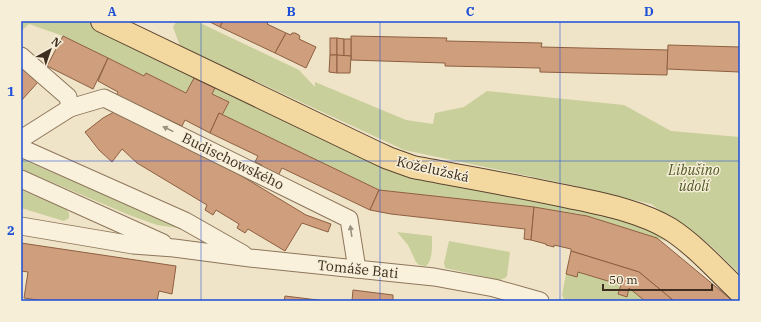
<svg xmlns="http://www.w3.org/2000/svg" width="761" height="322" viewBox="0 0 761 322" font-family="'IBM Plex Serif',serif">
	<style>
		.green { fill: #c9cf9b }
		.building { fill: #cf9f7d; stroke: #8d5f41 }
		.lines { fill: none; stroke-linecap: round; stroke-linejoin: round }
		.minor-casing { stroke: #8d765c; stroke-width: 19 }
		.major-casing { stroke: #5b4430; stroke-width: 24 }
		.minor { stroke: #faf1dc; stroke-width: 17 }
		.major { stroke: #f3d9a0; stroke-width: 22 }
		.oneway { fill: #9c907e }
		.grid { fill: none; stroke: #1d4ed8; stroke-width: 1; stroke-opacity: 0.55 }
		.labels { text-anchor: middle; stroke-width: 3; stroke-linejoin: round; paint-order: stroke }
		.street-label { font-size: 14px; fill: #3d2e20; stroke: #f7eed8 }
		.park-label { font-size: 14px; font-style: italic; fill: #4d5a26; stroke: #f7eed8 }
		.neatline { fill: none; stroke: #1d4ed8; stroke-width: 1.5 }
		.grid-label { font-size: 13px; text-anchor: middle; font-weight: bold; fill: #1d4ed8 }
	</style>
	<rect width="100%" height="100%" fill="#f0e4c8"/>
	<!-- green -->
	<g class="green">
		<path d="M21 21H102L401 160 569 195 703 254 657 238 580 214 534 207 379 190 222 115 229 102 212 94 215 88 194 78 186 93 146 74 144 76 63 36 29 24 21 31Z"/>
		<path d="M176 22H198L299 70 315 87V82L406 120 433 124 435 113 464 107 487 91 624 105 671 131 740 137V274L710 245 651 204 571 185 404 150 180 46 173 27Z"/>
		<path d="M21 159 185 229 157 225 129 215 21 169Z"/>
		<path d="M21 190 66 209 69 213V218L64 221 21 208Z"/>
		<path d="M397 232 432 236C432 246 433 260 426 266L419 265 416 262 408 245Z"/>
		<path d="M449 241 510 252 507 276 505 278 500 280 445 268 444 263Z"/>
		<path d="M578 272 621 285 627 296 629 288 645 301H565L562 295 566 274 576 277Z"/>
	</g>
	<!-- building -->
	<g class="building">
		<path d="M208 21H223L220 27Z"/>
		<path d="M223 21H264L268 23 267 24 286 33 275 53 220 27Z"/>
		<path d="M286 33 291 35 292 33H295L299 35 300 37 299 39 316 47 306 68 275 53Z"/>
		<path d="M63 36 108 58 93 89 47 66Z"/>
		<path d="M351 36 447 38 446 41 542 43 541 47 668 50 667 75 540 72V68L445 66V63L351 60Z"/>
		<rect x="330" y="38" width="7" height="17"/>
		<path d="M337 38 344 39V56L337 55Z"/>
		<rect x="344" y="39" width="7" height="17"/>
		<path d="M668 45 740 47V72L667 69Z"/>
		<path d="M330 55H337V73L329 72Z"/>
		<path d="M337 55 351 56 350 73H337Z"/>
		<path d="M108 58 144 76 146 73 186 93 194 78 215 88 212 94 229 102 222 115 219 113 210 133 185 120 182 126 131 102 130 104 115 98 118 92 98 81Z"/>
		<path d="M21 66 39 81 21 101Z"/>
		<path d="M114 112 202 152 306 215 331 224 328 232 302 223 285 251 248 229 245 233 237 228 239 224 216 210 213 215 205 210 207 205 137 163 122 149 112 162 99 150 85 132 103 118Z"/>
		<path d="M219 113 379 190 370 210 282 168 278 176 260 168 262 165 255 162 258 156 210 133Z"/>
		<path d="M379 190 534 207 531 240 524 239 525 229 391 214 370 210Z"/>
		<path d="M534 207 587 216 657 238 733 301H674L639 272 571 251V249L554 245V247L546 245V244L531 240Z"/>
		<path d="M21 243 176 266 172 294 159 291 157 301H44L24 298 28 272 21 271Z"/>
		<path d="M571 251 639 272 674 301H645L629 288 627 297 618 294 621 285 578 272 577 277 566 274Z"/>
		<path d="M353 290 393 295V301H352Z"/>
		<path d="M285 296 326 301H284Z"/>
	</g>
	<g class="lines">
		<!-- minor casing -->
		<g class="minor-casing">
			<g id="minor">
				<path d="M21 56 68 97 70 108 21 139"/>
				<path d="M70 108 104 98 349 219 357 269"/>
				<path d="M21 148 185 221 243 254"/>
				<path d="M21 179 163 243"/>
				<path d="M21 226 133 245 174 248 250 258 434 277 494 288 540 301"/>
			</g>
		</g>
		<!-- major casing -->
		<g class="major-casing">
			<path id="major" d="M102 21 375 152 388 158 413 167C465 177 517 186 569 197 602 204 640 211 670 229 696 246 717 270 740 292"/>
		</g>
		<!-- minor -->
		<use href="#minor" class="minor"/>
		<!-- major -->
		<use href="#major" class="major"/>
	</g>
	<!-- one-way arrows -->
	<defs><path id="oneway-solid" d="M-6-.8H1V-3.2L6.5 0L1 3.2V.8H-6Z"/></defs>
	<g class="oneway">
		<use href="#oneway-solid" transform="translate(168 129) rotate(-154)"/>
		<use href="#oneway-solid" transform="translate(351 231) rotate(-98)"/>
	</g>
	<!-- grid -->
	<path class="grid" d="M201 21V301M380 21V301M560 21V301M21 161H740"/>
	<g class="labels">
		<!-- street labels -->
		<g class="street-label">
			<text transform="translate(233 161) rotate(26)" y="5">Budischowského</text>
			<text transform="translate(433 169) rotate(13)" y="5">Koželužská</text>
			<text transform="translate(358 269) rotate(6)" y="5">Tomáše Bati</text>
		</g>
		<!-- park labels -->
		<g class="park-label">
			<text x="694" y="175">Libušino<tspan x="694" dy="16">údolí</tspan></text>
		</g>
	</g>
	<!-- border -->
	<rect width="761" height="322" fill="none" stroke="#f7eed8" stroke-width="44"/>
	<!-- north arrow -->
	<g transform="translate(50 50) rotate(40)" stroke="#f7eed8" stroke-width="3" paint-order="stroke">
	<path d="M0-3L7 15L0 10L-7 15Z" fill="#3d2e20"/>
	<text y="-6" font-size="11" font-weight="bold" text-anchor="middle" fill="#3d2e20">N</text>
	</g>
	<!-- scale -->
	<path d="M603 284v6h109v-6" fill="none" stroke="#3d2e20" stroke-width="2"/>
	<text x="609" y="284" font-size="12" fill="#3d2e20" stroke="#f7eed8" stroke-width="3" paint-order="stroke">50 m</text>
	<rect x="22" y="22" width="717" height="278" class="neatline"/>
	<g class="grid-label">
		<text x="112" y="16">A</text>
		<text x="291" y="16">B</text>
		<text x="470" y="16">C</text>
		<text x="649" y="16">D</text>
		<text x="11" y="96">1</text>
		<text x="11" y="235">2</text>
	</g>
</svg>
